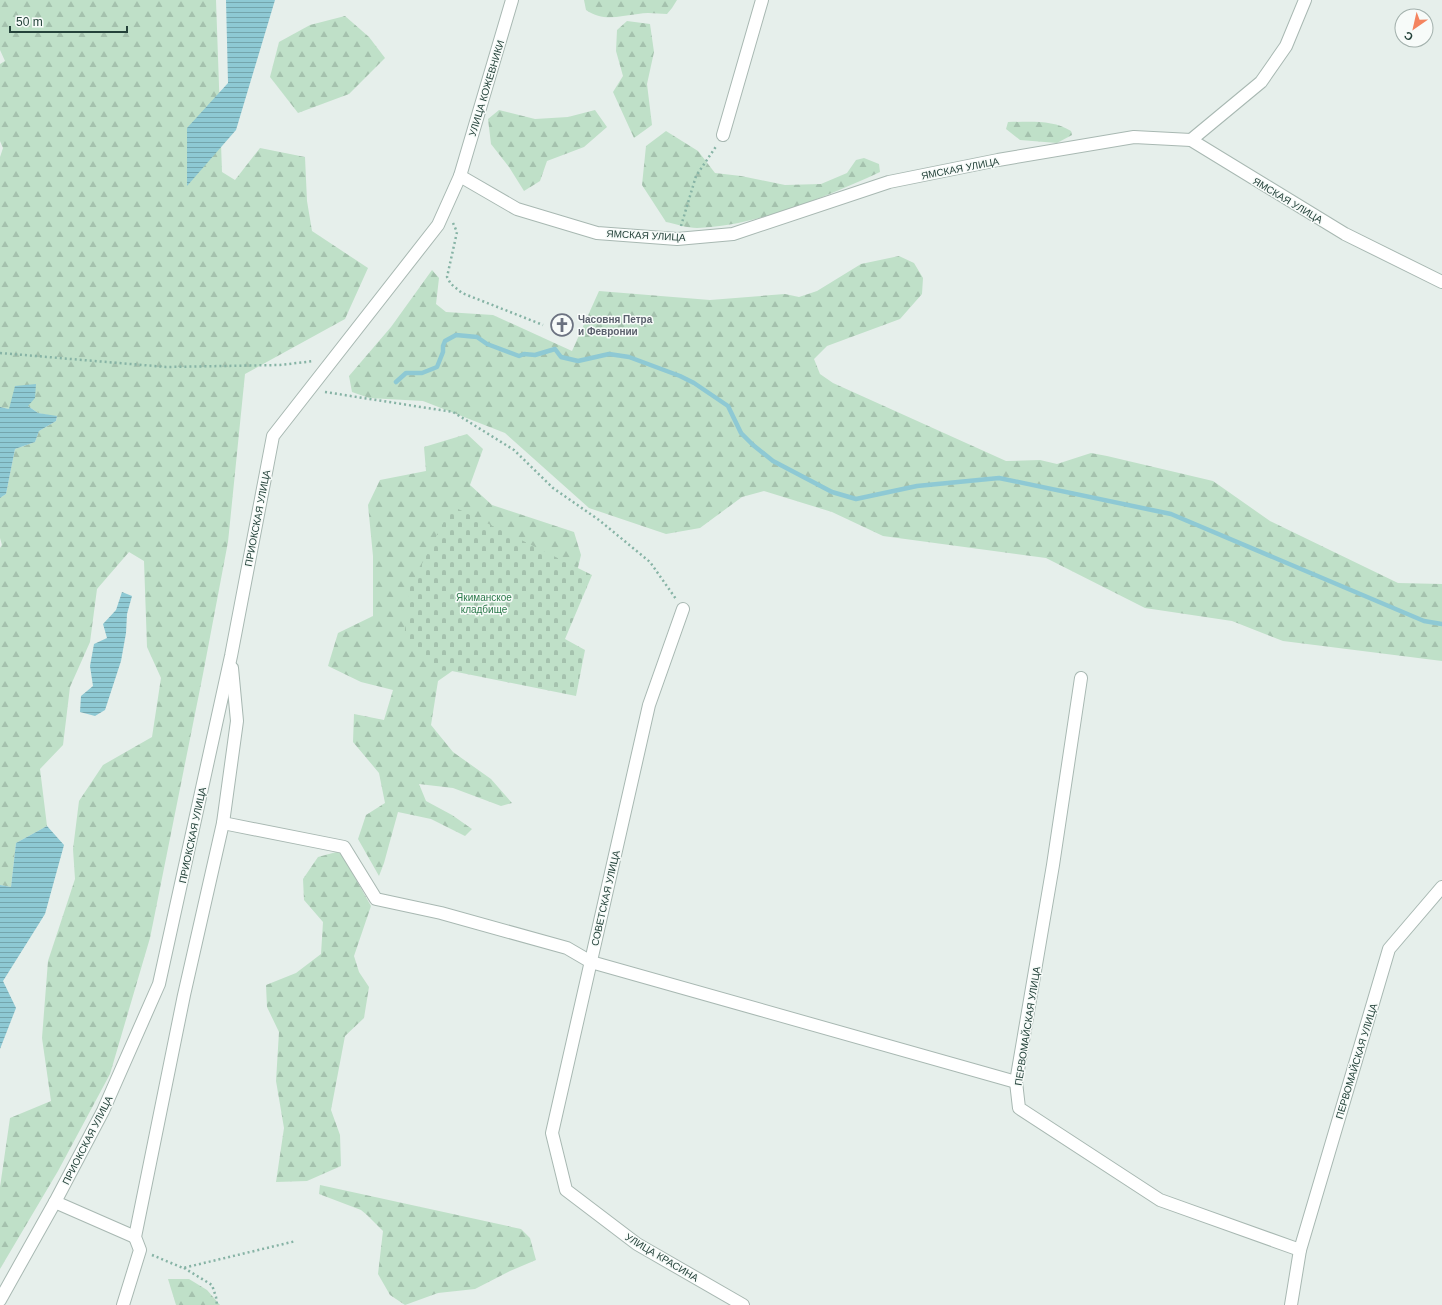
<svg xmlns="http://www.w3.org/2000/svg" width="1442" height="1305" viewBox="0 0 1442 1305" font-family="Helvetica,sans-serif">
	<style>
		.forest { fill: url(#forest-firs) }
		.cemetery { fill: url(#cemetery-stones) }
		.water { fill: url(#water-rules) }
		.lines { fill: none; stroke-linecap: round; stroke-linejoin: round }
		.stream { stroke: #8ec9d4; stroke-width: 4.5 }
		.minor-casing { stroke: #a8b8b2; stroke-width: 14 }
		.path { stroke: #86b3a5; stroke-width: 2.5; stroke-dasharray: 2 3; stroke-linecap: butt }
		.minor { stroke: #fff; stroke-width: 12 }
		.labels { text-anchor: middle; stroke-width: 3; stroke-linejoin: round; paint-order: stroke }
		.street-label { font-size: 10px; fill: #24423a; stroke: #f7fbf9 }
		.worship-label { font-size: 10px; font-weight: bold; fill: #5b616d; stroke: #f7fbf9; text-anchor: start }
		.park-label { font-size: 10px; fill: #2d7a4b; stroke: #f7fbf9 }
	</style>
	<defs>
		<pattern id="forest-firs" width="22" height="20" patternUnits="userSpaceOnUse"><rect width="22" height="20" fill="#bfe0c8"/><path d="M5 1l3.5 6h-7zM16 11l3.5 6h-7z" fill="#a4c1ad"/></pattern>
		<pattern id="cemetery-stones" width="16" height="16" patternUnits="userSpaceOnUse"><rect width="16" height="16" fill="#bfe0c8"/><path d="M2 7V4a2 2 0 0 1 4 0v3zM10 15v-3a2 2 0 0 1 4 0v3z" fill="#a4c1ad"/></pattern>
		<pattern id="water-rules" width="6" height="5" patternUnits="userSpaceOnUse"><rect width="6" height="5" fill="#8ec9d4"/><path d="M0 2.5h6" fill="none" stroke="#74a5ad"/></pattern>
	</defs>
	<rect width="100%" height="100%" fill="#e6efeb"/>
	<!-- forest -->
	<g class="forest">
		<path d="M0 0H216L222 172 235 180 260 148 305 157 307 201 312 231 368 268 345 319 245 374 228 542 203 674 150 938 110 1074 58 1171 0 1269V1187L10 1118 51 1101 42 1038 48 961 75 879 73 849 79 801 103 765 152 737 161 678 147 647 144 561 129 552 97 589 90 642 70 687 63 745 40 769 47 826 16 843 11 887 0 885V548L2 545 0 538V498L6 494 15 449 35 442 39 431 56 421 57 417 38 413 28 406 9 409 0 407V157L3 148 0 141V64L5 61 0 50Z"/>
		<path d="M584 0H677L672 8 667 14C658 14 648 12 638 14 618 16 604 22 586 10Z"/>
		<path d="M345 16 369 37 385 58 349 94 298 113 270 77 279 42 310 25Z"/>
		<path d="M627 21 650 24 654 52 647 84 652 125 634 138 613 92 623 76 616 51 617 30Z"/>
		<path d="M499 110 535 119 568 117 595 110 607 127 584 147 547 161 540 181 524 191 509 167 491 144 488 119Z"/>
		<path d="M1008 122C1027 122 1053 119 1071 131L1072 135 1057 143 1020 140 1006 129Z"/>
		<path d="M666 131 698 151 715 173 741 176 785 185 821 184 847 173 856 160 864 158 879 164 880 172C826 197 756 226 697 228 687 228 676 224 666 222L642 185 646 146Z"/>
		<path d="M899 256 914 263 923 278 922 294 900 319 827 346 814 359 820 374 833 383 1006 461 1040 460 1057 464 1091 453 1107 456 1213 481 1270 521 1398 583 1442 584V661L1283 641 1232 621 1145 608 1046 558 883 536 832 512 764 491 742 497 700 528 666 534 589 508 505 433 423 401 369 398 352 392 349 376 391 327 432 270 439 278 436 304 446 312 493 315 572 351 599 291 710 300 785 294 799 297 817 291 861 264Z"/>
		<path d="M467 434 483 449 470 485 492 505 574 532 581 555 566 617 468 660 438 681 431 725 453 752 491 779 512 803 501 806 453 788 419 784 426 801 452 815 472 829 465 836 431 819 398 812 384 863 379 876 358 839 366 815 385 803 379 773 353 742 354 714 384 720 393 690 361 682 328 666 338 633 373 616V556L368 505 380 480 426 471 424 447Z"/>
		<path d="M340 851 371 906 354 956 359 972 369 987 364 1018 345 1036 331 1110 340 1135 341 1166 307 1181 276 1182 284 1128 276 1081 279 1032 267 1007 266 985 296 973 321 954 323 922 304 900 303 879 318 857Z"/>
		<path d="M320 1185 521 1229 530 1238 536 1260 510 1271 475 1289 438 1293 405 1305 390 1295 378 1274 383 1231 367 1215 361 1210 319 1194Z"/>
		<path d="M168 1279H189L207 1290 220 1305H176Z"/>
	</g>
	<!-- cemetery -->
	<path class="cemetery" d="M452 506 592 575 565 639 585 650 576 696 452 671 436 670 404 640 409 589Z"/>
	<!-- water -->
	<g class="water">
		<path d="M226 0H275L236 130 187 186V128L228 83Z"/>
		<path d="M36 384 35 398 28 406 38 413 57 416 56 421 39 431 35 442 15 449 6 494 0 498V407L9 409 15 386Z"/>
		<path d="M122 592 132 596 127 614 126 633 121 661 105 710 95 716 80 712 81 696 93 686 90 666 94 644 107 638 103 624 116 610Z"/>
		<path d="M47 826 64 845 45 914 3 981 16 1008 0 1049V885L11 887 16 843Z"/>
	</g>
	<g class="lines">
		<!-- stream -->
		<path class="stream" d="M396 382 406 373H422L437 367 443 352V346L445 341 456 335 477 337 487 344 519 356 524 354 535 355 555 349 561 357 578 361 609 354 629 357 680 376 694 383 728 406 741 433 753 445 773 461 832 492 856 499 917 486 999 478 1171 514 1424 621 1442 624"/>
		<!-- minor casing -->
		<g class="minor-casing">
			<g id="minor">
				<path d="M723 135 762 0"/>
				<path d="M1191 140 1261 82 1286 46 1305 0"/>
				<path d="M460 176 517 209 597 233 677 239 733 234 889 182 998 160 1134 137 1191 140 1345 234 1442 282"/>
				<path d="M683 609 649 705 552 1133 566 1190 637 1244 743 1305"/>
				<path d="M1081 678 1053 865 1016 1082 1019 1108 1160 1200 1300 1250"/>
				<path d="M223 823 344 847 376 899 441 913 567 948 591 962 1016 1082"/>
				<path d="M55 1202 135 1237"/>
				<path d="M0 1300 55 1202 103 1111 159 984 231 656 273 436 438 225 460 176 512 0"/>
				<path d="M123 1305 140 1250 135 1237 184 995 223 823 237 721 232 668"/>
				<path d="M1291 1305 1300 1250 1389 949 1442 887"/>
			</g>
		</g>
		<!-- path -->
		<g class="path">
			<path d="M453 223 457 232 447 277 451 284 462 293 543 325"/>
			<path d="M681 226 696 176 717 145"/>
			<path d="M0 353 166 367 280 365 314 361"/>
			<path d="M325 392 453 412 514 450 553 488 599 520 650 562 676 599"/>
			<path d="M152 1255 183 1268 296 1241"/>
			<path d="M184 1268 212 1285 216 1297 217 1305"/>
		</g>
		<!-- minor -->
		<use href="#minor" class="minor"/>
	</g>
	<!-- icons -->
	<defs>
		<g id="church-ring" transform="scale(1.15)"><circle r="9.5" fill="#f7fbf9" stroke="#6b7280" stroke-width="1.5"/><path d="M-1.2-6h2.4v3.5h3.3v2.4h-3.3V6h-2.4V-.1h-3.3v-2.4h3.3Z" fill="#6b7280"/></g>
	</defs>
	<g fill-rule="evenodd">
		<use href="#church-ring" x="562" y="325"/>
	</g>
	<g class="labels">
		<!-- street labels -->
		<g class="street-label">
			<text transform="translate(486 88) rotate(-73)" y="4">УЛИЦА КОЖЕВНИКИ</text>
			<text transform="translate(960 168) rotate(-11)" y="4">ЯМСКАЯ УЛИЦА</text>
			<text transform="translate(1288 200) rotate(31)" y="4">ЯМСКАЯ УЛИЦА</text>
			<text transform="translate(646 235) rotate(3)" y="4">ЯМСКАЯ УЛИЦА</text>
			<text transform="translate(257 518) rotate(-79)" y="4">ПРИОКСКАЯ УЛИЦА</text>
			<text transform="translate(192 835) rotate(-78)" y="4">ПРИОКСКАЯ УЛИЦА</text>
			<text transform="translate(605 898) rotate(-77)" y="4">СОВЕТСКАЯ УЛИЦА</text>
			<text transform="translate(1027 1026) rotate(-81)" y="4">ПЕРВОМАЙСКАЯ УЛИЦА</text>
			<text transform="translate(1356 1061) rotate(-73)" y="4">ПЕРВОМАЙСКАЯ УЛИЦА</text>
			<text transform="translate(87 1140) rotate(-63)" y="4">ПРИОКСКАЯ УЛИЦА</text>
			<text transform="translate(662 1257) rotate(31)" y="4">УЛИЦА КРАСИНА</text>
		</g>
		<!-- worship labels -->
		<g class="worship-label">
			<text x="578" y="323">Часовня Петра<tspan x="578" dy="12">и Февронии</tspan></text>
		</g>
		<!-- park labels -->
		<g class="park-label">
			<text x="484" y="601">Якиманское<tspan x="484" dy="12">кладбище</tspan></text>
		</g>
	</g>
	<!-- north arrow -->
	<g transform="translate(1414 28) rotate(214)"><circle r="19" fill="#f7fbf9" stroke="#a3b1ad"/>
	<path d="M0-3L7 15L0 10L-7 15Z" fill="#f4845f"/>
	<text y="-6" font-size="11" font-weight="bold" text-anchor="middle" fill="#24423a">С</text>
	</g>
	<!-- scale -->
	<path d="M10 26v6h117v-6" fill="none" stroke="#24423a" stroke-width="2"/>
	<text x="16" y="26" font-size="12" fill="#24423a" stroke="#f7fbf9" stroke-width="3" paint-order="stroke">50 m</text>
</svg>
